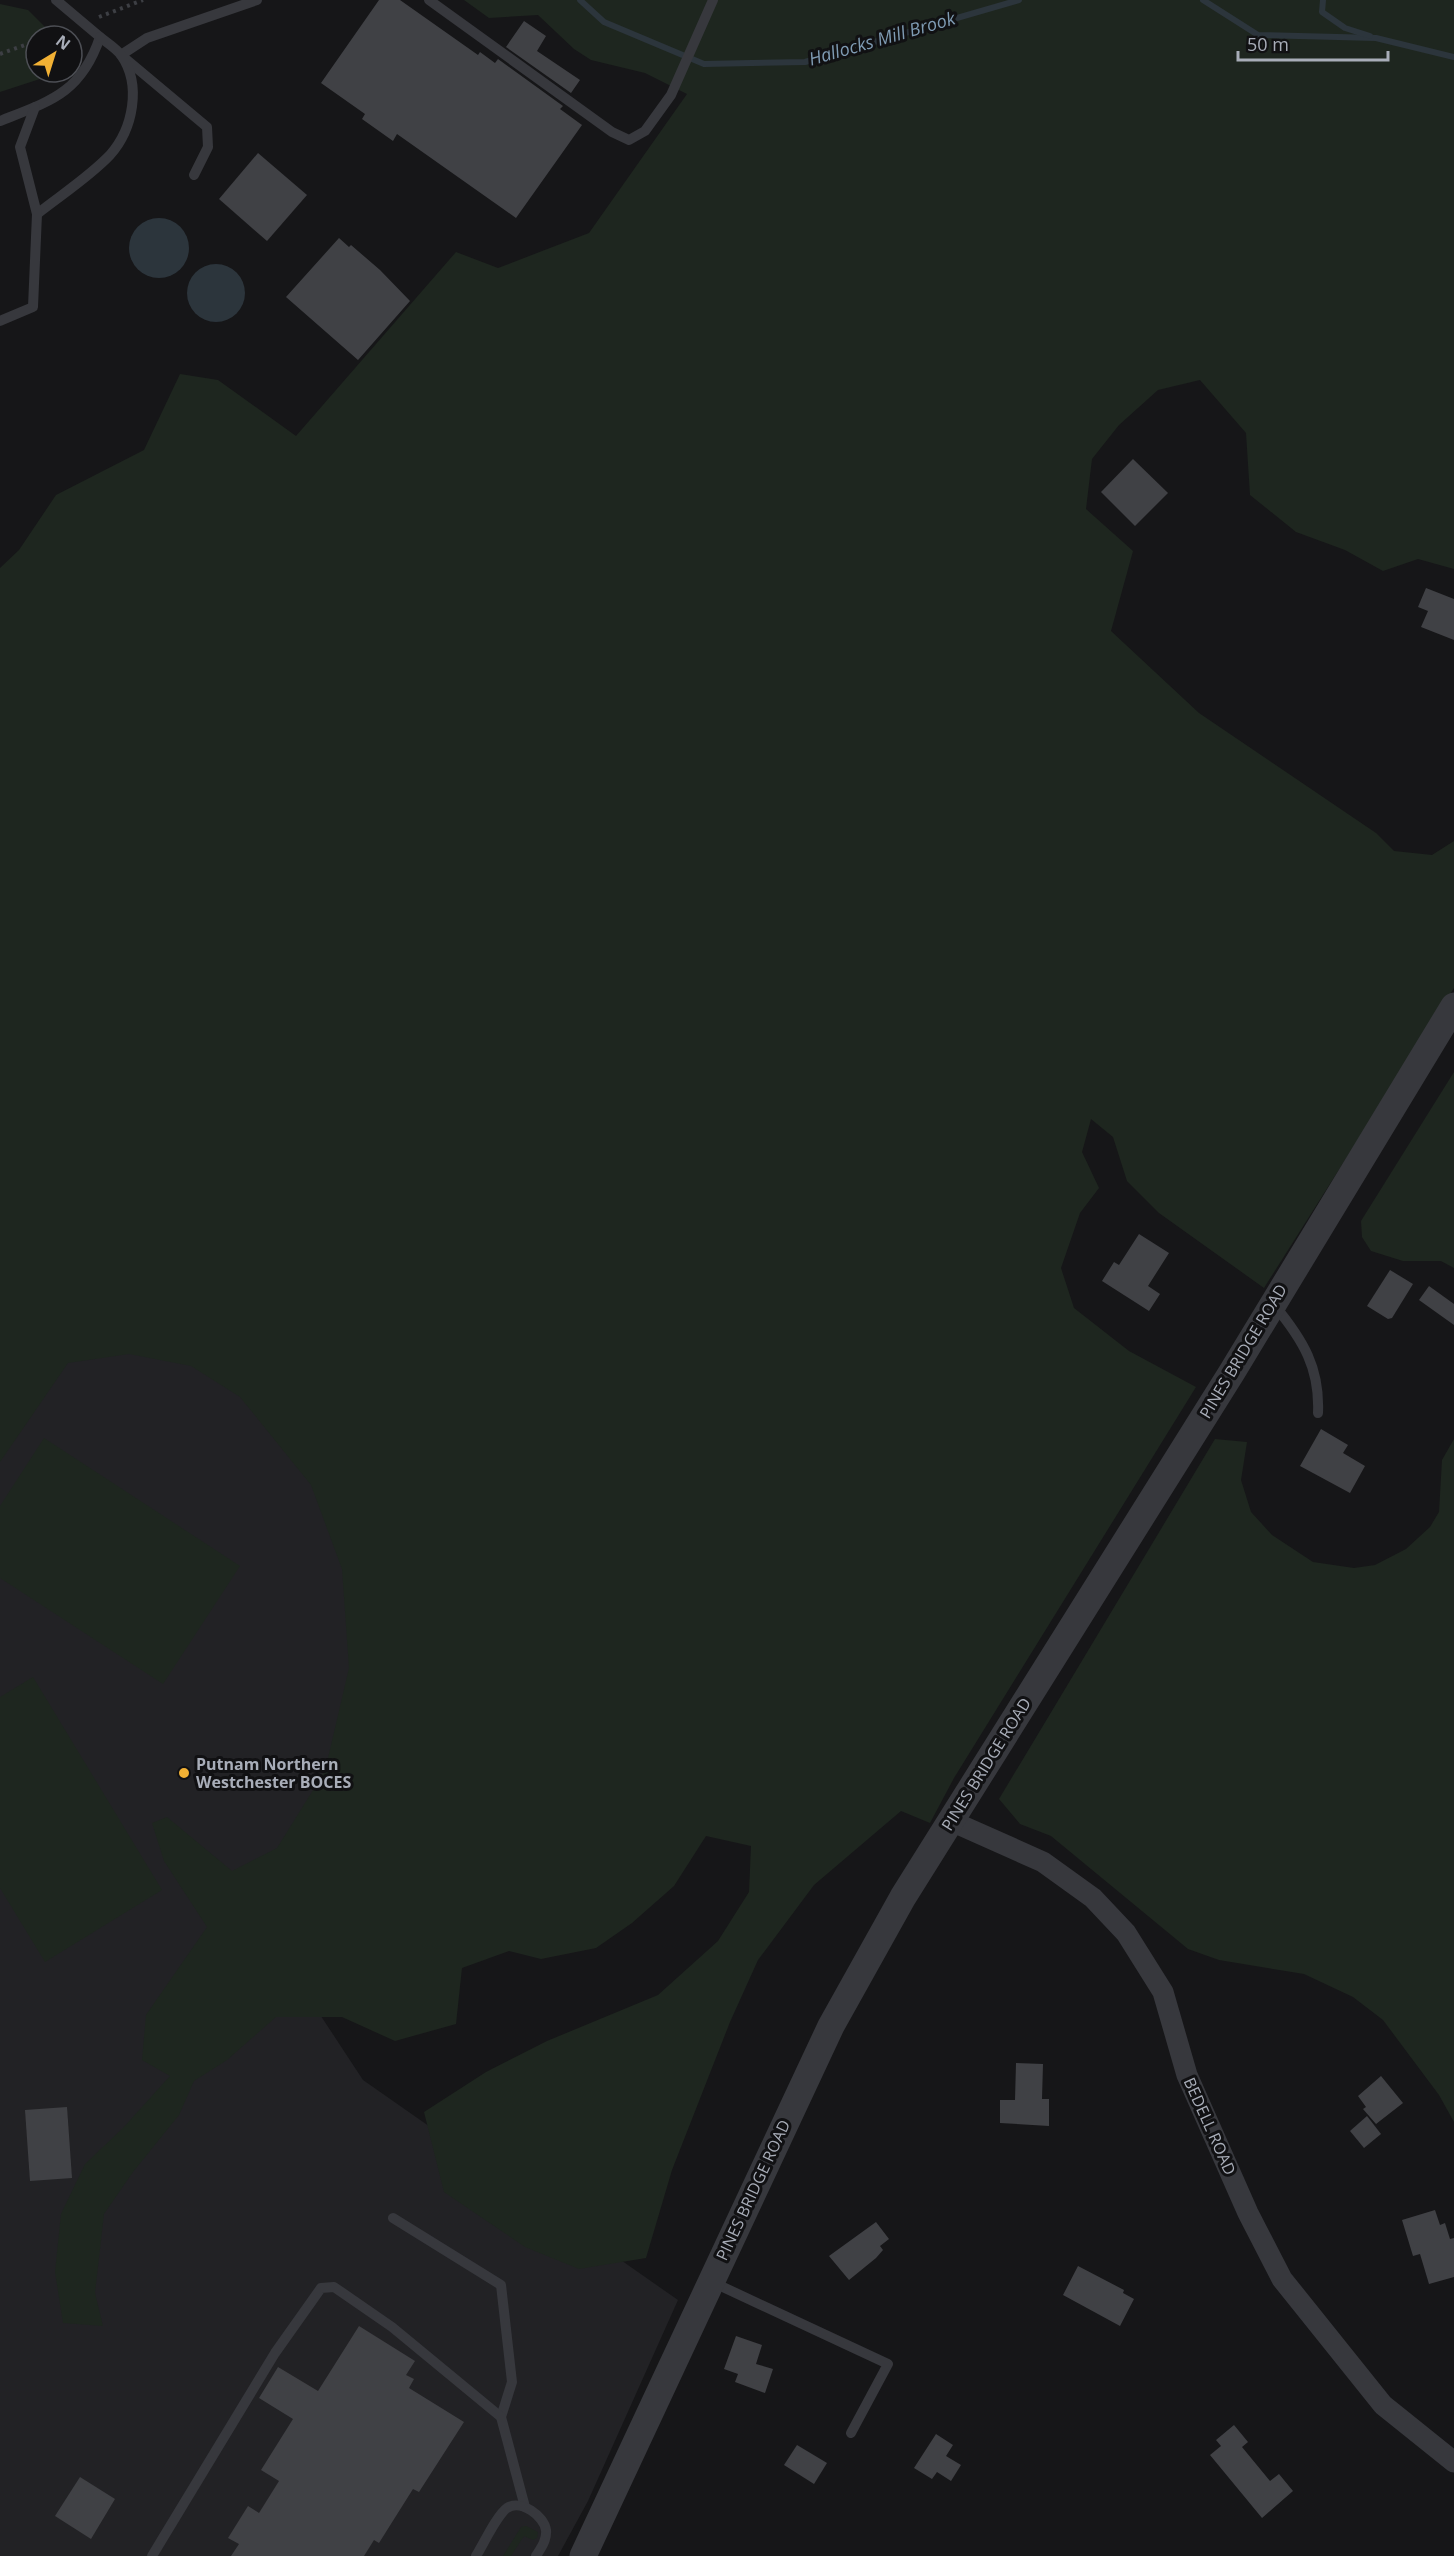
<svg xmlns="http://www.w3.org/2000/svg" width="1454" height="2556" viewBox="0 0 1454 2556" font-family="'Open Sans',sans-serif">
	<style>
		.built { fill: #222225 }
		.green { fill: #1e261f }
		.water { fill: #2c353c }
		.lines { fill: none; stroke-linecap: round; stroke-linejoin: round }
		.stream { stroke: #2c353c; stroke-width: 6 }
		.building { fill: #404145 }
		.path { stroke: #3d3f44; stroke-width: 4; stroke-dasharray: 3 4.5; stroke-linecap: butt }
		.service { stroke: #37383d; stroke-width: 10 }
		.minor { stroke: #37383d; stroke-width: 21 }
		.tertiary { stroke: #37383d; stroke-width: 27 }
		.poi-dot { fill: #f2b134; stroke: #111113; stroke-width: 2 }
		.labels { text-anchor: middle; stroke-width: 6; stroke-linejoin: round; paint-order: stroke }
		.street-label { font-size: 16px; fill: #a8adb8; stroke: #111113 }
		.poi-label { font-size: 16px; font-weight: bold; fill: #a8adb8; stroke: #111113; text-anchor: start }
		.water-label { font-size: 18px; font-style: italic; fill: #7f9bb3; stroke: #111113 }
	</style>
	<rect width="100%" height="100%" fill="#161618"/>
	<!-- built -->
	<path class="built" d="M109 1213 467 1608 269 1937 363 2080 678 2300 588 2501 558 2556H0V1408Z"/>
	<!-- green -->
	<g class="green">
		<path d="M464 0H1454V569L1418 559 1383 571 1345 550 1296 532 1250 495 1246 433 1200 380 1158 390 1119 425 1092 459 1086 509 1133 551 1111 631 1199 713 1376 833 1394 851 1432 855 1454 841V988L1264 1288 1159 1213 1127 1181 1113 1137 1091 1119 1082 1152 1099 1188 1080 1213 1061 1268 1074 1308 1129 1351 1196 1387 954 1778 930 1823 901 1811 814 1885 758 1960 730 2022 672 2170 646 2258 579 2269 525 2247 444 2192 424 2112 486 2072 547 2041 658 1995 718 1941 749 1892 751 1846 706 1836 674 1886 632 1923 596 1948 541 1959 509 1951 462 1968 456 2024 395 2041 342 2017H276L227 2060 194 2081 179 2115 133 2172 104 2214 95 2293 103 2326 63 2323 55 2272 61 2214 85 2164 123 2128 170 2076 142 2060 146 2015 207 1927 164 1861 152 1823 167 1817 232 1871 277 1848 325 1771 349 1668 342 1569 311 1485 240 1397 191 1366 129 1354 68 1363 0 1462V568L19 550 56 495 144 450 180 374 218 380 296 436 456 252 498 268 589 233 687 94 645 73 591 60 574 49 538 15 489 18Z"/>
		<path d="M0 4 28 10 54 36H36V72H45L43 78 0 92Z"/>
		<path d="M1454 1072V1268L1441 1261H1403L1371 1251 1362 1237 1361 1221Z"/>
		<path d="M44 1438 240 1566 163 1684 0 1578V1506Z"/>
		<path d="M1215 1439 1247 1442 1241 1480 1251 1512 1272 1535 1313 1562 1354 1568 1375 1565 1406 1549 1430 1527 1439 1512 1442 1460 1454 1439V2122L1439 2095 1383 2020 1353 1997 1304 1974 1219 1960 1188 1949 1051 1836 1020 1824 999 1799Z"/>
		<path d="M33 1677 162 1890 45 1962 0 1888V1697Z"/>
		<path d="M526 2526 538 2532 537 2538 533 2540 524 2536 511 2556H503L521 2527Z"/>
	</g>
	<!-- water -->
	<g class="water">
		<circle cx="159" cy="248" r="30"/>
		<circle cx="216" cy="293" r="29"/>
	</g>
	<g class="lines">
		<!-- stream -->
		<g class="stream">
			<path d="M580 0 604 22 704 64 805 62 1019 0"/>
			<path d="M1203 0 1258 35 1376 38 1454 57"/>
			<path d="M1323 0 1322 12 1345 28 1370 36"/>
		</g>
	</g>
	<!-- building -->
	<g class="building">
		<path d="M379 0H400L478 55 480 52 495 63 498 59 563 106 560 109 582 125 516 218 397 134 393 141 362 119 365 114 321 83Z"/>
		<path d="M524 21 546 36 537 51 580 80 571 93 506 47Z"/>
		<path d="M258 153 307 195 267 241 219 199Z"/>
		<path d="M339 238 349 247 351 245 380 270 410 301 358 360 286 297Z"/>
		<path d="M1133 459 1168 493 1135 526 1101 492Z"/>
		<path d="M1426 588 1454 599V640L1421 627 1428 611 1418 607Z"/>
		<path d="M1139 1234 1169 1253 1148 1286 1160 1294 1149 1311 1102 1281 1114 1262 1119 1265Z"/>
		<path d="M1390 1270 1413 1284 1392 1318 1388 1319 1367 1306Z"/>
		<path d="M1429 1286 1454 1304V1325L1419 1300Z"/>
		<path d="M1321 1429 1348 1445 1343 1453 1365 1466 1350 1493 1300 1466Z"/>
		<path d="M1016 2063 1043 2064 1042 2099H1049V2126L1000 2123V2100H1015Z"/>
		<path d="M1381 2076 1403 2103 1376 2124 1363 2109 1366 2107 1358 2096Z"/>
		<path d="M67 2107 72 2178 30 2181 25 2110Z"/>
		<path d="M1367 2116 1381 2134 1364 2148 1350 2131Z"/>
		<path d="M1435 2210 1440 2225 1445 2223 1450 2239 1454 2238V2277L1429 2284 1420 2254 1413 2256 1402 2220Z"/>
		<path d="M876 2222 889 2239 880 2246 883 2250 876 2258 849 2280 829 2256Z"/>
		<path d="M1078 2266 1124 2290 1123 2293 1134 2299 1120 2326 1063 2295Z"/>
		<path d="M359 2326 415 2361 406 2375 414 2379 409 2388 464 2422 419 2492 413 2489 379 2543 374 2540 364 2556H231L239 2544 228 2538 248 2506 259 2513 279 2481 261 2470 293 2419 259 2398 278 2367 318 2391Z"/>
		<path d="M736 2336 762 2345 756 2364 773 2369 765 2393 735 2382 738 2374 724 2369Z"/>
		<path d="M1234 2425 1248 2442 1242 2447 1270 2481 1279 2474 1293 2491 1262 2518 1210 2455 1221 2446 1216 2440Z"/>
		<path d="M936 2434 953 2445 946 2456 961 2465 951 2481 937 2472 932 2479 914 2468Z"/>
		<path d="M797 2445 827 2463 814 2484 784 2465Z"/>
		<path d="M80 2477 115 2499 91 2539 55 2516Z"/>
	</g>
	<g class="lines">
		<!-- path -->
		<g class="path">
			<path d="M99 17 143 0"/>
			<path d="M50 36 69 29"/>
			<path d="M0 54 36 41"/>
		</g>
		<!-- service -->
		<g class="service">
			<path d="M429 0 612 132 629 140 645 131 671 95 713 0"/>
			<path d="M0 121C51 101 81 93 100 37L56 0"/>
			<path d="M194 175 208 147 207 127 121 55 147 38 257 0"/>
			<path d="M37 214C61 195 89 177 110 155 133 129 142 85 121 55 116 48 106 42 100 37"/>
			<path d="M0 321 33 307 37 214 20 147 35 107"/>
			<path d="M1275 1306C1303 1340 1320 1368 1318 1413"/>
			<path d="M393 2218 501 2285 512 2382 501 2417"/>
			<path d="M710 2281 888 2364 851 2433"/>
			<path d="M152 2556 275 2353 321 2288 334 2287 392 2327 501 2417 525 2507"/>
			<path d="M476 2556C483 2545 497 2515 507 2508 521 2499 544 2516 546 2530 547 2540 541 2548 536 2556"/>
		</g>
		<!-- minor -->
		<path class="minor" d="M951 1821 1043 1862 1093 1898 1126 1933 1163 1992 1187 2075 1248 2213 1282 2279 1383 2405 1454 2462"/>
		<!-- tertiary -->
		<path class="tertiary" d="M583 2556 831 2026 903 1897 1232 1372 1454 1006"/>
	</g>
	<!-- markers -->
	<circle class="poi-dot" cx="184" cy="1773" r="6"/>
	<g class="labels">
		<!-- street labels -->
		<g class="street-label">
			<text transform="translate(1243 1351) rotate(-59)" y="6">PINES BRIDGE ROAD</text>
			<text transform="translate(986 1764) rotate(-58)" y="6">PINES BRIDGE ROAD</text>
			<text transform="translate(1210 2126) rotate(66)" y="6">BEDELL ROAD</text>
			<text transform="translate(753 2190) rotate(-65)" y="6">PINES BRIDGE ROAD</text>
		</g>
		<!-- poi labels -->
		<g class="poi-label">
			<text x="196" y="1770">Putnam Northern<tspan x="196" dy="18">Westchester BOCES</tspan></text>
		</g>
		<!-- water labels -->
		<g class="water-label">
			<text transform="translate(882 39) rotate(-16)" y="6">Hallocks Mill Brook</text>
		</g>
	</g>
	<!-- north arrow -->
	<g transform="translate(54 54) rotate(38)"><circle r="28" fill="#111113" stroke="#4d4f55" stroke-width="1.5"/>
	<path d="M0-4.5L10 22L0 15L-10 22Z" fill="#f2b134"/>
	<text y="-9" font-size="16" font-weight="bold" text-anchor="middle" fill="#a8adb8">N</text>
	</g>
	<!-- scale -->
	<path d="M1238 51v9h150v-9" fill="none" stroke="#a8adb8" stroke-width="3"/>
	<text x="1247" y="51" font-size="18" fill="#a8adb8" stroke="#111113" stroke-width="4.5" paint-order="stroke">50 m</text>
</svg>
